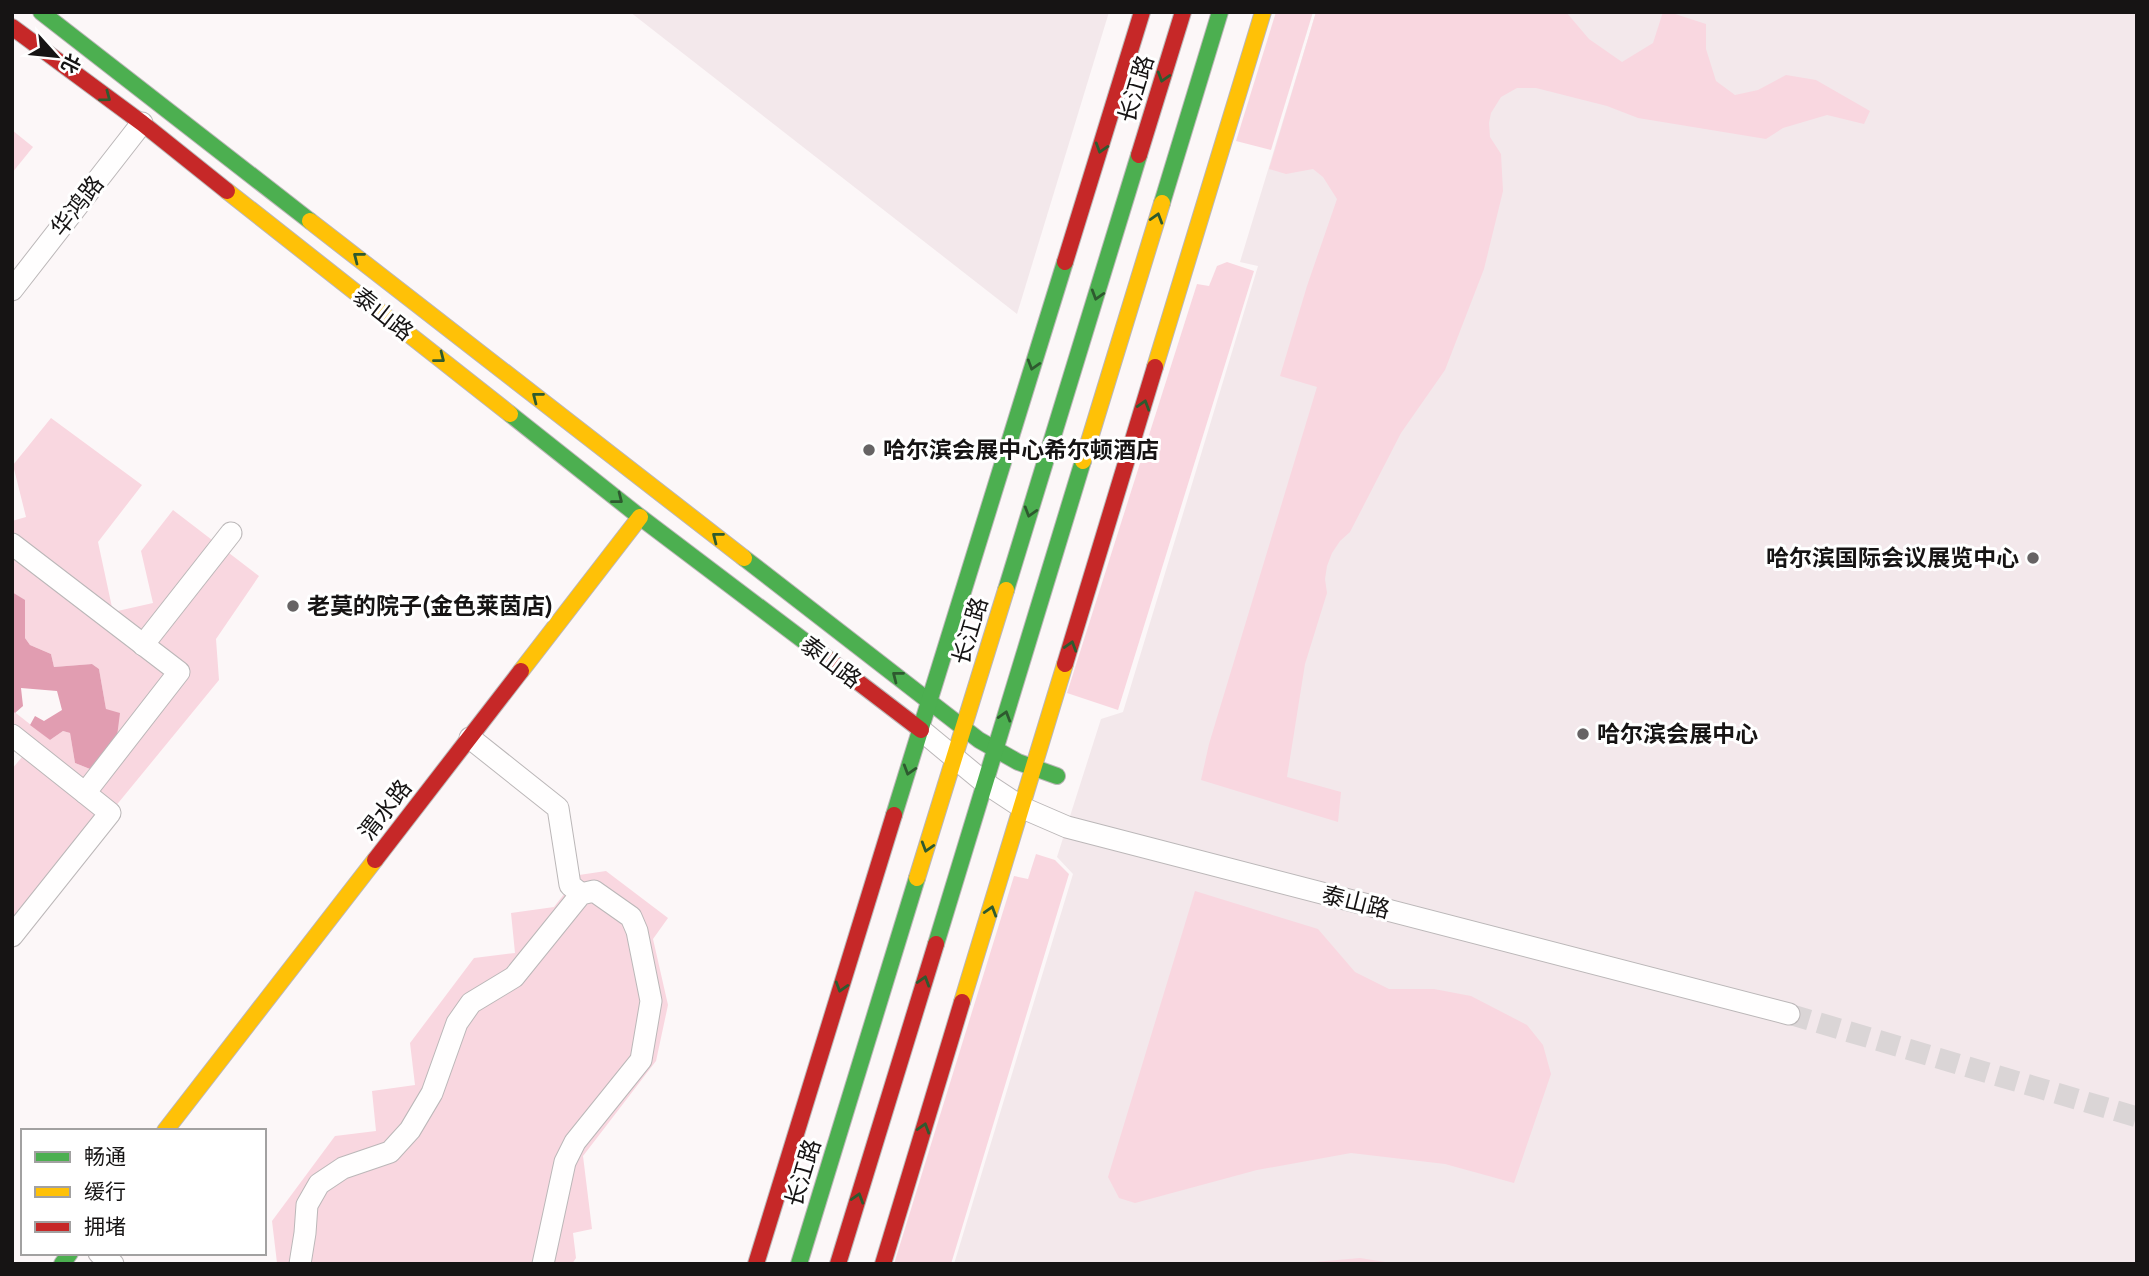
<svg xmlns="http://www.w3.org/2000/svg" width="2149" height="1276" viewBox="0 0 2149 1276" font-family="Ubuntu,'Noto Sans SC',sans-serif">
	<style>
		.built { fill: #f3e8eb }
		.green { fill: #f9d7e0 }
		.water { fill: #e19db1 }
		.lines { fill: none; stroke-linecap: round; stroke-linejoin: round }
		.street-tunnel { stroke: #dad5d6; stroke-width: 21; stroke-dasharray: 21 10; stroke-linecap: butt }
		.street-casing { stroke: #bbb7b8; stroke-width: 23 }
		.fast-casing { stroke: #bbb7b8; stroke-width: 18 }
		.slow-casing { stroke: #bbb7b8; stroke-width: 18 }
		.jam-casing { stroke: #bbb7b8; stroke-width: 18 }
		.street { stroke: #fffefe; stroke-width: 21 }
		.fast { stroke: #4caf50; stroke-width: 16 }
		.slow { stroke: #ffc107; stroke-width: 16 }
		.jam { stroke: #c62828; stroke-width: 16 }
		.oneway { stroke: #2e5a2f }
		.poi-dot { fill: #666364; stroke: #fff; stroke-width: 2.5 }
		.labels { text-anchor: middle; stroke-width: 6; stroke-linejoin: round; paint-order: stroke }
		.street-label { font-size: 23px; fill: #161414; stroke: #fff }
		.poi-label { font-size: 23px; font-weight: bold; fill: #161414; stroke: #fff; text-anchor: start }
	</style>
	<rect width="100%" height="100%" fill="#fcf7f8"/>
	<!-- built -->
	<g class="built">
		<path d="M630 12H1109L1017 314Z"/>
		<path d="M1316 12H2137V1264H954L1073 874 1057 857 1101 719 1123 712 1258 266 1240 262Z"/>
	</g>
	<!-- green -->
	<g class="green">
		<path d="M1276 12H1313L1271 150 1236 141Z"/>
		<path d="M1316 12H1566L1589 39 1622 62 1653 43 1663 12H1669L1706 24V49L1716 81 1735 95 1758 90 1786 75 1816 80 1870 111 1864 124 1827 115 1783 128 1766 139 1638 118 1607 106 1536 88H1517L1501 97 1491 113 1489 123 1490 137 1501 154 1503 191 1484 269 1445 370 1401 433 1350 532 1340 541 1332 553 1327 566 1325 579 1327 593 1305 664 1287 777 1341 792 1338 822 1201 780 1209 744 1317 387 1280 376 1307 286 1337 199 1323 177 1313 169 1286 174 1269 169Z"/>
		<path d="M12 130 33 147 12 173Z"/>
		<path d="M1227 262 1254 271 1118 710 1067 693 1197 284 1209 286 1217 266Z"/>
		<path d="M51 418 142 485 98 542 113 612 153 603 141 551 173 510 259 576 216 639 219 680 110 813 85 793 106 709 99 669 92 664 54 667 51 654 30 645 25 638V601L12 592V521L26 517 13 465Z"/>
		<path d="M12 710 50 740 63 731 70 733 75 763 95 771 78 796 106 818 12 936V769L22 757 12 749Z"/>
		<path d="M1036 854 1055 860 1069 874 951 1264H894L1014 876 1028 879Z"/>
		<path d="M606 871 668 918 653 939 668 1005 656 1061 583 1156 592 1229 573 1233 576 1258 572 1264H275L277 1263 272 1221 335 1136 376 1131 372 1091 415 1085 410 1043 474 958 515 953 511 913 554 907 579 875Z"/>
		<path d="M1195 891 1318 929 1355 972 1389 989H1434L1471 996 1527 1025 1543 1045 1551 1074 1514 1183 1445 1164 1351 1153 1257 1170 1135 1203 1119 1198 1108 1177Z"/>
		<path d="M1360 1258 1398 1264H1292Z"/>
	</g>
	<!-- water -->
	<path class="water" d="M12 592 25 600V638L30 645 51 654 54 667 92 664 99 669 106 709 120 713 116 744 95 771 75 763 70 733 63 731 50 740 30 725 35 716 44 721 62 710 57 691 21 688 23 706 15 713 12 710Z"/>
	<g class="lines">
		<!-- street-tunnel -->
		<path class="street-tunnel" d="M1789 1014 2137 1117"/>
		<!-- street casing -->
		<g class="street-casing">
			<g id="street">
				<path d="M12 290 142 123"/>
				<path d="M12 544 179 672 85 793 12 735"/>
				<path d="M143 645 231 533"/>
				<path d="M921 730 985 783 1023 808 1067 827 1789 1014"/>
				<path d="M470 738 558 808 570 885 581 894"/>
				<path d="M12 936 110 813 85 793"/>
				<path d="M99 1253 113 1264"/>
				<path d="M300 1264 305 1233 307 1205 319 1184 343 1168 390 1152 410 1130 432 1093 457 1023 471 1003 514 977 581 894 594 891 631 917 637 931 651 1001 641 1060 575 1142 565 1162 543 1264"/>
			</g>
		</g>
		<!-- fast casing -->
		<g class="fast-casing">
			<g id="fast">
				<path d="M41 12 310 221"/>
				<path d="M1162 203 1220 12"/>
				<path d="M510 414 640 517 828 659"/>
				<path d="M744 558 979 740 1018 762 1057 776"/>
				<path d="M1006 590 1139 155"/>
				<path d="M894 815 1065 262"/>
				<path d="M936 944 1083 461"/>
				<path d="M62 1264 70 1253"/>
				<path d="M799 1264 917 878"/>
			</g>
		</g>
		<!-- slow casing -->
		<g class="slow-casing">
			<g id="slow">
				<path d="M227 191 510 414"/>
				<path d="M310 221 744 558"/>
				<path d="M1155 367 1263 12"/>
				<path d="M1083 461 1162 203"/>
				<path d="M521 671 640 517"/>
				<path d="M917 878 1006 590"/>
				<path d="M962 1002 1065 664"/>
				<path d="M165 1131 375 860"/>
			</g>
		</g>
		<!-- jam casing -->
		<g class="jam-casing">
			<g id="jam">
				<path d="M12 27 142 123 227 191"/>
				<path d="M1139 155 1183 12"/>
				<path d="M1065 262 1142 12"/>
				<path d="M828 659 921 730"/>
				<path d="M1065 664 1155 367"/>
				<path d="M375 860 521 671"/>
				<path d="M756 1264 894 815"/>
				<path d="M838 1264 936 944"/>
				<path d="M883 1264 962 1002"/>
			</g>
		</g>
		<!-- street -->
		<use href="#street" class="street"/>
		<!-- fast -->
		<use href="#fast" class="fast"/>
		<!-- slow -->
		<use href="#slow" class="slow"/>
		<!-- jam -->
		<use href="#jam" class="jam"/>
	</g>
	<!-- one-way arrows -->
	<defs><path id="oneway-chevron" d="M-2-3.5L2.5 0L-2 3.5" fill="none" stroke-width="1.6" stroke-linecap="round" stroke-linejoin="round" transform="scale(1.75)"/></defs>
	<g class="oneway">
		<use href="#oneway-chevron" transform="translate(1163 77) rotate(107)"/>
		<use href="#oneway-chevron" transform="translate(106 97) rotate(37)"/>
		<use href="#oneway-chevron" transform="translate(1101 148) rotate(107)"/>
		<use href="#oneway-chevron" transform="translate(1157 218) rotate(-73)"/>
		<use href="#oneway-chevron" transform="translate(358 257) rotate(-142)"/>
		<use href="#oneway-chevron" transform="translate(1097 295) rotate(107)"/>
		<use href="#oneway-chevron" transform="translate(440 358) rotate(38)"/>
		<use href="#oneway-chevron" transform="translate(1033 365) rotate(107)"/>
		<use href="#oneway-chevron" transform="translate(537 397) rotate(-142)"/>
		<use href="#oneway-chevron" transform="translate(1144 405) rotate(-73)"/>
		<use href="#oneway-chevron" transform="translate(618 499) rotate(38)"/>
		<use href="#oneway-chevron" transform="translate(1030 512) rotate(107)"/>
		<use href="#oneway-chevron" transform="translate(717 537) rotate(-142)"/>
		<use href="#oneway-chevron" transform="translate(1071 646) rotate(-73)"/>
		<use href="#oneway-chevron" transform="translate(897 676) rotate(-142)"/>
		<use href="#oneway-chevron" transform="translate(1005 716) rotate(-73)"/>
		<use href="#oneway-chevron" transform="translate(909 770) rotate(107)"/>
		<use href="#oneway-chevron" transform="translate(927 847) rotate(107)"/>
		<use href="#oneway-chevron" transform="translate(991 911) rotate(-73)"/>
		<use href="#oneway-chevron" transform="translate(924 981) rotate(-73)"/>
		<use href="#oneway-chevron" transform="translate(841 987) rotate(107)"/>
		<use href="#oneway-chevron" transform="translate(924 1128) rotate(-73)"/>
		<use href="#oneway-chevron" transform="translate(858 1198) rotate(-73)"/>
	</g>
	<!-- markers -->
	<g class="poi-dot">
		<circle cx="869" cy="450" r="7"/>
		<circle cx="2033" cy="558" r="7"/>
		<circle cx="293" cy="606" r="7"/>
		<circle cx="1583" cy="734" r="7"/>
	</g>
	<g class="labels">
		<!-- street labels -->
		<g class="street-label">
			<text transform="translate(1136 89) rotate(-73)" y="8">长江路</text>
			<text transform="translate(77 206) rotate(-52)" y="8">华鸿路</text>
			<text transform="translate(383 314) rotate(38)" y="8">泰山路</text>
			<text transform="translate(970 631) rotate(-73)" y="8">长江路</text>
			<text transform="translate(831 662) rotate(37)" y="8">泰山路</text>
			<text transform="translate(385 810) rotate(-52)" y="8">渭水路</text>
			<text transform="translate(1356 902) rotate(14)" y="8">泰山路</text>
			<text transform="translate(803 1173) rotate(-73)" y="8">长江路</text>
		</g>
		<!-- poi labels -->
		<g class="poi-label">
			<text x="883" y="458">哈尔滨会展中心希尔顿酒店</text>
			<text x="2019" y="566" text-anchor="end">哈尔滨国际会议展览中心</text>
			<text x="307" y="614">老莫的院子(金色莱茵店)</text>
			<text x="1597" y="742">哈尔滨会展中心</text>
		</g>
	</g>
	<!-- border -->
	<rect width="2149" height="1276" fill="none" stroke="#161414" stroke-width="28"/>
	<!-- legend -->
	<rect x="21" y="1129" width="245" height="126" fill="#ffffff" stroke="#a2a1a1" stroke-width="2"/>
	<rect x="35" y="1152" width="35" height="10" fill="#4caf50" stroke="#a2a1a1" stroke-width="2"/>
	<text x="84" y="1164" font-size="21" fill="#161414">畅通</text>
	<rect x="35" y="1187" width="35" height="10" fill="#ffc107" stroke="#a2a1a1" stroke-width="2"/>
	<text x="84" y="1199" font-size="21" fill="#161414">缓行</text>
	<rect x="35" y="1222" width="35" height="10" fill="#c62828" stroke="#a2a1a1" stroke-width="2"/>
	<text x="84" y="1234" font-size="21" fill="#161414">拥堵</text>
	<!-- north arrow -->
	<g transform="translate(56 56) rotate(117)" stroke="#ffffff" stroke-width="5" paint-order="stroke">
	<path d="M0-5L12 26L0 18L-12 26Z" fill="#161414"/>
	<text y="-10" font-size="19" font-weight="bold" text-anchor="middle" fill="#161414">北</text>
	</g>
</svg>
